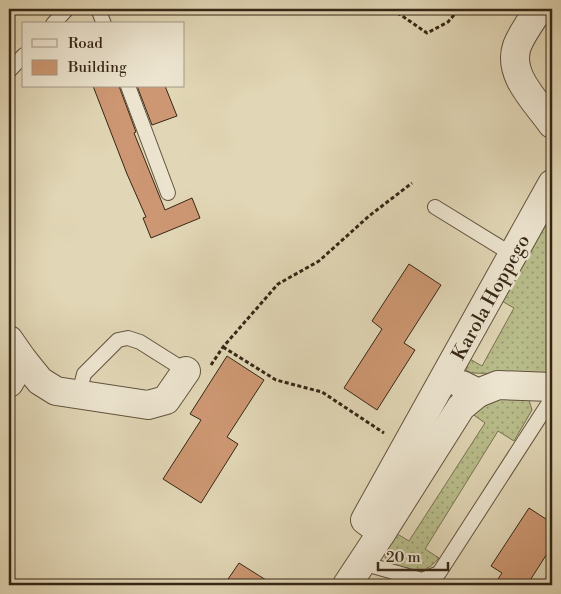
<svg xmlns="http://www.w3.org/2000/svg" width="561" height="594" viewBox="0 0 561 594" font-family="'Libre Bodoni',serif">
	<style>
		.grass { fill: url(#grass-dots); stroke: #787250 }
		.building { fill: #cc9772; stroke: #372715 }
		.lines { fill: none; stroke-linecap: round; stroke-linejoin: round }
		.lane-casing { stroke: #62533d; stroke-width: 16 }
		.street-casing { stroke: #62533d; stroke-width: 30 }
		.path { stroke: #372715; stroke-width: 3; stroke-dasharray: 4 2.5; stroke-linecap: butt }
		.lane { stroke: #ece4cf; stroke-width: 14 }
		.street { stroke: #ece4cf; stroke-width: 28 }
		.labels { text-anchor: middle; stroke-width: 5; stroke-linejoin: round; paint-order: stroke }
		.street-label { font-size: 19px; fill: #372715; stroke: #ece4cf }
	</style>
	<defs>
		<pattern id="grass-dots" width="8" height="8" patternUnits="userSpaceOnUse" patternTransform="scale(1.25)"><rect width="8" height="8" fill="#b8bc8a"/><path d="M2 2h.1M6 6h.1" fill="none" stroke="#969970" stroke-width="1.8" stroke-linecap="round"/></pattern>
	</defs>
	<rect width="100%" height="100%" fill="#e1d6b5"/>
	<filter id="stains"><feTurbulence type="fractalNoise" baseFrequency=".004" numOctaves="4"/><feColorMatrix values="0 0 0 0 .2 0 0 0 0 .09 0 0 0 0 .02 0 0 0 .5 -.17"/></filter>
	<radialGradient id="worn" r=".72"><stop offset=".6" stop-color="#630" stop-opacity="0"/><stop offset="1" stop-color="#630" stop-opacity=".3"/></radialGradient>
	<!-- grass -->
	<g class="grass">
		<path d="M547 222H552V375L471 373 466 370 465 365 468 358 482 366 514 308 500 300 541 227Z"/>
		<path d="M494 397H528L532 410 514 441 498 431 425 549 439 558C419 580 412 571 387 563 381 550 388 543 394 532L409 541 485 423 471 413Z"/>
	</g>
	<!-- building -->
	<g class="building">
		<path d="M93 86H119L136 132 134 133 165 210 192 198 200 218 151 238 143 218 146 217 127 174Z"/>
		<path d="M137 86H165L177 116 152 125Z"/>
		<path d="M409 264 441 285 404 343 415 350 377 410 344 388 382 329 372 321Z"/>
		<path d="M227 356 264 380 227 437 238 444 201 503 163 479 201 420 190 414Z"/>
		<path d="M529 508 552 523V546L527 585H494L502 573 491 566Z"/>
		<path d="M239 563 274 585H224Z"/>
	</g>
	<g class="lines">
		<!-- lane casing -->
		<g class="lane-casing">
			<g id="lane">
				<path d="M98 9 104 24"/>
				<path d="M53 24 67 9"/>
				<path d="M9 71 24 55"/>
				<path d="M128 86 168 193"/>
				<path d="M435 207 513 255"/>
				<path d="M79 394 84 374 118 340 128 338 140 342 186 371"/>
				<path d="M362 563 422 580 439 573 552 398"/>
			</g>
		</g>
		<!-- street casing -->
		<g class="street-casing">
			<g id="street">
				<path d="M539 9C532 20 522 33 517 46 507 75 536 101 552 124"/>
				<path d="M9 340 23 360 9 383"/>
				<path d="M23 360 40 381 56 391 148 405 166 400 186 371"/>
				<path d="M462 385 478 393 498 385 552 387"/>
				<path d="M382 532 461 407 478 393"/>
				<path d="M347 585 382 532 365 520 552 184"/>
			</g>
		</g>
		<!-- path -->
		<g class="path">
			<path d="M392 9 427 33 448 22 459 9"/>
			<path d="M9 15 15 9"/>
			<path d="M223 347 276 380 322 392 384 433"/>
			<path d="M211 365 223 347 278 284 319 261 369 216 412 183"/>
		</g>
		<!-- lane -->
		<use href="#lane" class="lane"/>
		<!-- street -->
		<use href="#street" class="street"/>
	</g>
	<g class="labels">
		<!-- street labels -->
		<g class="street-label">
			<text transform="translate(490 297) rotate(-61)" y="7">Karola Hoppego</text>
		</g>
	</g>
	<!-- margin -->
	<rect width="561" height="594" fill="none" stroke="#e1d6b5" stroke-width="30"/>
	<rect x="10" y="10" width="541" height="574" fill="none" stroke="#372715" stroke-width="2.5"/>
	<rect x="15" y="15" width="531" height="564" fill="none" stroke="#372715"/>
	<!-- legend -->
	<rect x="22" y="22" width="162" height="65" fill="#ece4cf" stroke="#a49885"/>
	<rect x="32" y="39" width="25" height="8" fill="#ece4cf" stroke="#a49885"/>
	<text x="68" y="48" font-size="15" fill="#372715">Road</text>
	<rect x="32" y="60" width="25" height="15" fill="#cc9772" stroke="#a49885"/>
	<text x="68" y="72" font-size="15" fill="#372715">Building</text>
	<!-- scale -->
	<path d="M378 562v8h70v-8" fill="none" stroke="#372715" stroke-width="2.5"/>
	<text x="386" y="562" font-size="15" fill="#372715" stroke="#ece4cf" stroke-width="4" paint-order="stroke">20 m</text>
	<rect width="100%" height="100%" filter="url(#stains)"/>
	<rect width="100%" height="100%" fill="url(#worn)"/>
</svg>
